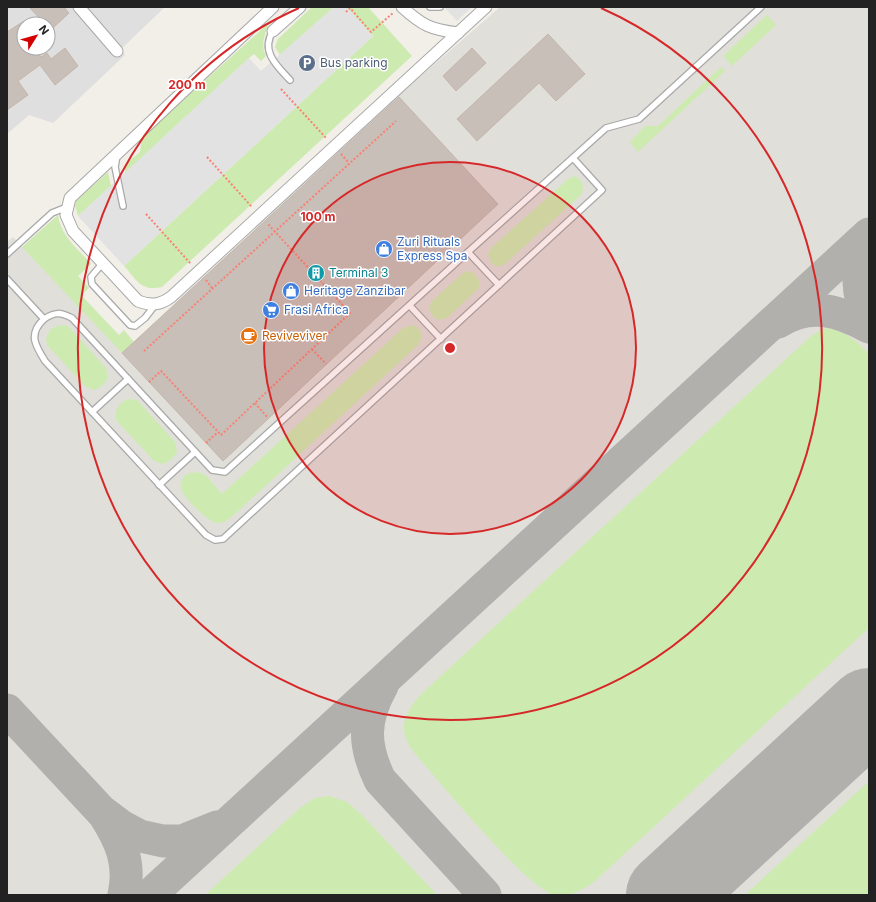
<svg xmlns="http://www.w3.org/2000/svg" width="876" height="902" viewBox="0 0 876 902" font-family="Inter,sans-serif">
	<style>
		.residential { fill: #e0dfdf; fill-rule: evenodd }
		.airport { fill: #e1dfda }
		.grass { fill: #cdebb0 }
		.parking { fill: #e2e2e2 }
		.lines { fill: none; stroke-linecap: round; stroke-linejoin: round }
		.taxiway { stroke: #b1b0ac; stroke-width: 33 }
		.runway { stroke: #b1b0ac; stroke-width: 84 }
		.building { fill: #c7bfb8; stroke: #c4b6ab }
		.lane-casing { stroke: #a9a9a9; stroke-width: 8 }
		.street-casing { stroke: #a9a9a9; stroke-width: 13 }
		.path { stroke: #fa8072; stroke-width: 2; stroke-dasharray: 2 2; stroke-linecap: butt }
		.lane { stroke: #fff; stroke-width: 5.5 }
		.street { stroke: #fff; stroke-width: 11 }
		.ring { fill: none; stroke: #d62828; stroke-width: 2 }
		.labels { text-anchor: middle; stroke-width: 3; stroke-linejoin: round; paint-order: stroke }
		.service-label { font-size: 12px; fill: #4e5e75; stroke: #fff; text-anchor: start }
		.shop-label { font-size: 12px; fill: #366cbe; stroke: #fff; text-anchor: start }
		.culture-label { font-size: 12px; fill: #0d838f; stroke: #fff; text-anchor: start }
		.food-label { font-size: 12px; fill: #c56008; stroke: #fff; text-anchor: start }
		.centre { fill: #d62828; stroke: #fff; stroke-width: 2 }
		.ring-label { font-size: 12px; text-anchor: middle; font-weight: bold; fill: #d62828; stroke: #fff; stroke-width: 3; stroke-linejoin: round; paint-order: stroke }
	</style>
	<rect width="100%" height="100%" fill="#f2efe9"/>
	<!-- residential -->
	<path class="residential" d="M7 7H165L121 49 125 55 53 123 29 115 7 134ZM24 24H48V48H24Z"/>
	<!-- airport -->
	<path class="airport" d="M500 7H869V895H7V242L13 237 123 353 398 96Z"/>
	<!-- grass -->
	<g class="grass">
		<path d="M312 7H334L280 55 275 47 278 39Z"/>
		<path d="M347 7H368L412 56 162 287C141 292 137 280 124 266L373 36Z"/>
		<path d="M767 15 776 25 732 66 723 56Z"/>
		<path d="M270 22C265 34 260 44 266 56L261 61 254 54 249 58 125 173V164L140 152 142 137Z"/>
		<path d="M721 67 725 71 638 152 630 142 645 126H658Z"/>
		<path d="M108 172 111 186 78 216 75 205 77 200Z"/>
		<path d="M575 176C583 181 584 185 582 194L505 264 498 267 491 263 488 255 491 248 568 179Z"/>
		<path d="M58 215C60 235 79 250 91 264L78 276 89 288 81 295 119 335 124 330 134 342 122 353 22 247Z"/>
		<path d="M470 271C477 275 480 279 479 288L447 318 438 320 433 316 429 309 431 302 464 272Z"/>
		<path d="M60 325 68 326 106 368 108 378 103 385 95 390 86 387 47 345 46 338 51 329Z"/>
		<path d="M412 325 419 328 422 336 419 344 236 513C231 517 225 524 217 523 209 523 183 497 181 489 179 483 182 480 185 475 206 466 209 481 222 494L403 328Z"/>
		<path d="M827 328C845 331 857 341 869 354V628L594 882C582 890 571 897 555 895 528 890 439 781 416 755 397 731 402 717 420 695L810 337 819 331Z"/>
		<path d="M128 399 137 400 175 442 177 452 172 459 163 464 154 461 116 420C114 408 119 404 128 399Z"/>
		<path d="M869 781V895H745Z"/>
		<path d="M329 796 347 802 361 814 437 895H205L301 807 315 798Z"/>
	</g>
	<!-- parking -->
	<g class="parking">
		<path d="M334 7H347L373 36 124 266 78 216 249 58 261 71Z"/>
		<path d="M444 7H472L457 21Z"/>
	</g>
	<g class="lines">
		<!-- taxiway -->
		<g class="taxiway">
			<path d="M869 241C854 263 857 297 869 320"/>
			<path d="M778 322C810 302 838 310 869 327"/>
			<path d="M382 686C363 720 363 745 380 780L485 895"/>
			<path d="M7 710 101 811 121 826 140 836 163 841H182L217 827"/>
			<path d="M104 814C121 841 131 863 124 895"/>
			<path d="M150 895 869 234"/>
		</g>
		<!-- runway -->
		<path class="runway" d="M668 895 869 710"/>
	</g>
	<!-- building -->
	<g class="building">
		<path d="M29 7H64L69 13 53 28 46 20 43 22Z"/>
		<path d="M24 21V48H35L41 57 47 53 51 59 65 48 78 66 55 85 40 65 18 81 28 95 7 110V32Z"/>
		<path d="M548 34 585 74 556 101 539 83 477 141 457 119Z"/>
		<path d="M472 48 486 63 456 91 443 76Z"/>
		<path d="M399 97 498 204 223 461 122 353Z"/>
	</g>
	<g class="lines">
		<!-- lane casing -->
		<g class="lane-casing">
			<g id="lane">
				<path d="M430 7H440"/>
				<path d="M273 31C260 51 277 66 290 80"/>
				<path d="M117 155 115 167 123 206"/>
				<path d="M468 252 606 128 639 119 761 7"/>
				<path d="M7 254 52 213 67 207"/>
				<path d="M102 264 91 277 92 284 130 325 135 326 145 318 155 305"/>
				<path d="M7 279 44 319C28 334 35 345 45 361L206 535 215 540 223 539 602 190 573 158"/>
				<path d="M410 306 441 339"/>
				<path d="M44 319C55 312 60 312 72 318L212 470 225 472 468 252 499 285"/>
				<path d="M92 412 128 379"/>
				<path d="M159 485 195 452"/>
			</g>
		</g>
		<!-- street casing -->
		<g class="street-casing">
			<g id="street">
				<path d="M79 7 117 51"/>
				<path d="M273 7 70 198 66 215 73 231 138 301C151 306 160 305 171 297L486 7"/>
				<path d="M402 7C423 26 430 29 458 33"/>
				<path d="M273 31 300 7"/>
			</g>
		</g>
		<!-- path -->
		<g class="path">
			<path d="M346 12 350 8 371 32 393 13"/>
			<path d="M281 89 327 139"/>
			<path d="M341 154 349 163"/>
			<path d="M207 157 252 207"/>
			<path d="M146 214 191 264"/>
			<path d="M206 280 212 288"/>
			<path d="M312 349 326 364"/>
			<path d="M144 351 396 121"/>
			<path d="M149 382 161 371 221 435 350 313 267 223"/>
			<path d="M255 403 268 418"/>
			<path d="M206 443 218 432"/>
		</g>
		<!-- lane -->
		<use href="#lane" class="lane"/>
		<!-- street -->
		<use href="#street" class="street"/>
	</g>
	<!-- distance rings -->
	<circle cx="450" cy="348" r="186" fill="#d62828" fill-opacity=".12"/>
	<g class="ring">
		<circle cx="450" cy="348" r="186"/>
		<path d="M601 8A372 372 0 1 1 299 8"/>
	</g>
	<!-- icons -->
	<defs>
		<g id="parking-disc" transform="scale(0.9)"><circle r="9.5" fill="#5c6f8a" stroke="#fff"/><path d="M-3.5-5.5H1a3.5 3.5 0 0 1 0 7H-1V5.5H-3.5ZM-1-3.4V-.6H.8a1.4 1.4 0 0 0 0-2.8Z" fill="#fff"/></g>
		<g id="shop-disc" transform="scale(0.9)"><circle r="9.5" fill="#3f7fe0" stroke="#fff"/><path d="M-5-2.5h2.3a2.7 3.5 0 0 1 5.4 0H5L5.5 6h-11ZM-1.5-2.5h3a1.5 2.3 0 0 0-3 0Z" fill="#fff"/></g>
		<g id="building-disc" transform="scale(0.9)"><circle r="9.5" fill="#0f9aa8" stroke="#fff"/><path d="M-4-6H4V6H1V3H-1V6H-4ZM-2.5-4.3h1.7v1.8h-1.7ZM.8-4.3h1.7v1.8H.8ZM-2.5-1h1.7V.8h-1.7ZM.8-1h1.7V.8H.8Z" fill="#fff"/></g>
		<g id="supermarket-disc" transform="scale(0.9)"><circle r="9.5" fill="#3f7fe0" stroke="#fff"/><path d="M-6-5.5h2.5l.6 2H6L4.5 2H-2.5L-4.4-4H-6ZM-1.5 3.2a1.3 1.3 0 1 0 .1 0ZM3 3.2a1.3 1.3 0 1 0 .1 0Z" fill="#fff"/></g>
		<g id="cafe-disc" transform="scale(0.9)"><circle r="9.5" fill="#e8710a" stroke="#fff"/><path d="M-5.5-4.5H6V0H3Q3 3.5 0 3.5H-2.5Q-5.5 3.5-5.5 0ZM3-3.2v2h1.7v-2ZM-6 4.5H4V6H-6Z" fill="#fff"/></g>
	</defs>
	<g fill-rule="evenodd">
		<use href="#parking-disc" x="307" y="63"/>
		<use href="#shop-disc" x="384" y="249"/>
		<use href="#building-disc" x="316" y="273"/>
		<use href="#shop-disc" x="291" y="291"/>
		<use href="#supermarket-disc" x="271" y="310"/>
		<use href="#cafe-disc" x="249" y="336"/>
	</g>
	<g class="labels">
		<!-- service labels -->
		<g class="service-label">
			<text x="320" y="67">Bus parking</text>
		</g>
		<!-- shop labels -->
		<g class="shop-label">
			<text x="397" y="246">Zuri Rituals<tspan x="397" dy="14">Express Spa</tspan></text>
			<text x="304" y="295">Heritage Zanzibar</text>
			<text x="284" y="314">Frasi Africa</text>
		</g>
		<!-- culture labels -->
		<g class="culture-label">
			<text x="329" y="277">Terminal 3</text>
		</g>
		<!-- food labels -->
		<g class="food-label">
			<text x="262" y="340">Reviveviver</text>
		</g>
	</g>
	<circle cx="450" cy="348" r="6" class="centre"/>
	<g class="ring-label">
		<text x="187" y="89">200 m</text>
		<text x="318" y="221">100 m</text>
	</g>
	<!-- border -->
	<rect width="876" height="902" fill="none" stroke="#222222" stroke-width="16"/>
	<!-- north arrow -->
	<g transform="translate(36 36) rotate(53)"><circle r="19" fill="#ffffff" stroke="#a7a7a7"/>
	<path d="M0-3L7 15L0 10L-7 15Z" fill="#d40000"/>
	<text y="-6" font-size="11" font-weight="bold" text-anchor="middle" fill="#222222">N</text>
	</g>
</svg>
